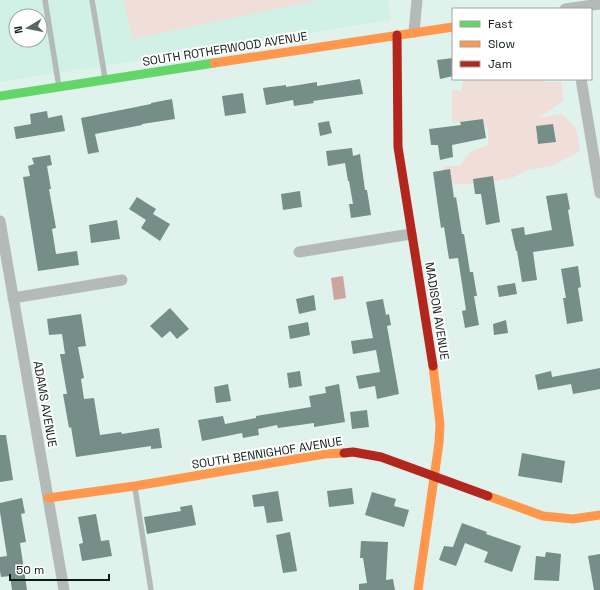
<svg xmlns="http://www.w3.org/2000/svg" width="600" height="590" viewBox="0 0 600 590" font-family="'Space Grotesk',sans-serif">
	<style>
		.built { fill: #d1f0e6; fill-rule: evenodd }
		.green { fill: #f0dfd9 }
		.water { fill: #cba69e }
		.building { fill: #768e88 }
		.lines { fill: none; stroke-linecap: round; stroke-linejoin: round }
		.lane { stroke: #b4bab8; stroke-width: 5.5 }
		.street { stroke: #b4bab8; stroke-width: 11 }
		.fast { stroke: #63d668; stroke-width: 9 }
		.slow { stroke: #ff974d; stroke-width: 9 }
		.jam { stroke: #b3261e; stroke-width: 9 }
		.labels { text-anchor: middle; stroke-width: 4; stroke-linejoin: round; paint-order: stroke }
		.street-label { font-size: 12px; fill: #0f1b18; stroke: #fff }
	</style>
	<rect width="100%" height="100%" fill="#e0f2ec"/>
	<!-- built -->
	<path class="built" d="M0 0H388L391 20 0 82ZM16 16H40V40H16Z"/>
	<!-- green -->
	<g class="green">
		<path d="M123 0H318L133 39Z"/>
		<path d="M463 79H546L544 82H561L564 101 538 118 562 114 576 128 580 151 552 166 528 170 514 177 490 182 437 186 444 166H460L470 152 488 145V128L479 120 452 123V90L461 91Z"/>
	</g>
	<!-- water -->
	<path class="water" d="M343 276 346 298 334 300 331 278Z"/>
	<!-- building -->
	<g class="building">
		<path d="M453 58V76L440 79 437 60Z"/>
		<path d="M360 79 363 94 313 101 314 103 294 106 293 100 266 105 263 88 286 85V87L317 82V86Z"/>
		<path d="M243 93 246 113 225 116 222 96Z"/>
		<path d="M172 99 175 119 142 124V125L95 134 99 152 88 154 81 118 151 104V103Z"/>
		<path d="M47 111 48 118 62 115 65 131 16 139 14 127 31 124 30 114Z"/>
		<path d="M483 119 486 138 452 145 453 157 440 160 438 145H431L429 129 461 125 460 122Z"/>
		<path d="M329 121 332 133 320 136 318 123Z"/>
		<path d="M553 124 556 142 538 144 536 126Z"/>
		<path d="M352 148 353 156 360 154 365 190H367L371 215 351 218 349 204H353L349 181H348L345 163 328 166 326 151Z"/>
		<path d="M50 155 52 165 47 166 51 189H49L56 228 52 229 56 254 77 251 79 265 38 271 23 177 30 176 28 166 34 164 32 158Z"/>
		<path d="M450 169 454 198 456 197 462 234H464L470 272H473L477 296H474L479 325 465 328 462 311 466 310 458 258 449 259 444 227 441 228 433 172Z"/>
		<path d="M493 176 500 222 486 225 481 194H475L473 179Z"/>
		<path d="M300 191 302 207 283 210 281 194Z"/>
		<path d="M567 193 570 209 568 210 574 246 533 252 537 280 522 282 517 251H516L511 229 524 227 525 235 552 230 546 196Z"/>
		<path d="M137 197 156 209 153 214 170 224 160 241 141 228 146 220 129 209Z"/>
		<path d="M117 220 120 239 91 243 89 225Z"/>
		<path d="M578 266 581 287 578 288 583 321 567 324 563 298H566L561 269Z"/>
		<path d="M515 283 517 294 499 297 497 286Z"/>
		<path d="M314 295 316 310 299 314 296 299Z"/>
		<path d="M383 299 386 315 389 314 391 325 387 326 399 394 377 399 375 386 359 389 356 376 380 372 376 350 353 354 351 341 373 338 366 302Z"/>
		<path d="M170 308 189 329 177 339 170 331 162 338 150 326Z"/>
		<path d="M81 314 86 346 78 347 84 378 81 379 84 399 94 398 100 435 121 432 122 434 159 428 162 448 151 449V446L76 457 71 427 69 428 63 394H67L60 354H65L62 334 49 335 47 319Z"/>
		<path d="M506 320 508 333 494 335 493 324Z"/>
		<path d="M308 322 310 335 290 339 288 326Z"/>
		<path d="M600 368V389L573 394 571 384 538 390 535 375 551 371 552 377Z"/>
		<path d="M300 371 302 386 289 388 287 373Z"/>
		<path d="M228 384 231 401 216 403 214 387Z"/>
		<path d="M339 384 345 422 314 427V423L278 428 277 425 258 429 259 435 243 438 242 433 202 441 198 420 223 416 225 424 256 418V416L311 407 309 396 326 393 325 387Z"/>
		<path d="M367 410 369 427 352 429 350 412Z"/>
		<path d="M0 435H6L13 480 0 482Z"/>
		<path d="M522 453 565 461 562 483 518 476Z"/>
		<path d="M352 488 354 504 329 507 327 491Z"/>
		<path d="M278 491 283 521 267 523 264 506 254 507 252 495Z"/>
		<path d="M372 492 396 499 394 506 409 510 404 527 365 515Z"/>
		<path d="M22 498 25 513 21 514 26 542 20 543 27 590H12L10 576 1 577 0 571V557L7 556 0 512V503Z"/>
		<path d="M192 505 196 525 147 534 144 517 181 511 180 507Z"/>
		<path d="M96 514 101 541 109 540 112 556 82 561 79 544 83 543 78 517Z"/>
		<path d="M462 523 487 532 486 534 521 546 512 572 484 562 488 552 465 543 456 566 439 560 444 546 453 547Z"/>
		<path d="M290 532 297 571 283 573 276 535Z"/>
		<path d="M361 541 388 542 386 580 393 579 395 590H359V584L367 583 363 558H360Z"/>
		<path d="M546 552 561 554 559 581 534 580 536 556 545 557Z"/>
		<path d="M600 554V590H594L588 556Z"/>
	</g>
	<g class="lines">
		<!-- lane -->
		<g class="lane">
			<path d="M45 0 59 87"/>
			<path d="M92 0 105 78"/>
			<path d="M135 488 151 590"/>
		</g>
		<!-- street -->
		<g class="street">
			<path d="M565 9 600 4"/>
			<path d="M414 32 417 0"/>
			<path d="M581 79 600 193"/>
			<path d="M0 221 64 590"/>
			<path d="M299 252 411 234"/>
			<path d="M13 298 122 280"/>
		</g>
		<!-- fast -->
		<path class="fast" d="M0 96 214 63"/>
		<!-- slow -->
		<g class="slow">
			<path d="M214 63 453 27"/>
			<path d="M488 496 543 516 573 519 600 515"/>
			<path d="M48 498 135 486 325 454 344 453"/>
			<path d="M418 590 439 443 440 424 433 366"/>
		</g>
		<!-- jam -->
		<g class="jam">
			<path d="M397 35 398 147 433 366"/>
			<path d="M344 453 353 452 381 457 488 496"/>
		</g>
	</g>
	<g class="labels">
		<!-- street labels -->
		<g class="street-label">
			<text transform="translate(225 49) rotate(-9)" y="4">SOUTH ROTHERWOOD AVENUE</text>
			<text transform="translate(437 311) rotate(81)" y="4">MADISON AVENUE</text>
			<text transform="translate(45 404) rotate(80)" y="4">ADAMS AVENUE</text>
			<text transform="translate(267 453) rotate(-9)" y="4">SOUTH BENNIGHOF AVENUE</text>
		</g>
	</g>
	<!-- legend -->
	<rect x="452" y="8" width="140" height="72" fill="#ffffff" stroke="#9fa4a3"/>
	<rect x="460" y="21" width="20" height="6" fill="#63d668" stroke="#9fa4a3"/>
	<text x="488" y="28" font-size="12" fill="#0f1b18">Fast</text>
	<rect x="460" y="41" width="20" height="6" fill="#ff974d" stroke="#9fa4a3"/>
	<text x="488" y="48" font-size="12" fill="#0f1b18">Slow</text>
	<rect x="460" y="61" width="20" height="6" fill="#b3261e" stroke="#9fa4a3"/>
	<text x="488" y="68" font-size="12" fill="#0f1b18">Jam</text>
	<!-- north arrow -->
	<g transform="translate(28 28) rotate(260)"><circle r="19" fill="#ffffff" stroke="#9fa4a3"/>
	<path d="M0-3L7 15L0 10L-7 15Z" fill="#586662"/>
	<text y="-6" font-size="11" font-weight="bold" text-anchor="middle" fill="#0f1b18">N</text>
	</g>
	<!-- scale -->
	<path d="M10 574v6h99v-6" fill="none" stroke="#0f1b18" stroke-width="2"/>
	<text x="16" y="574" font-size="12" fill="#0f1b18" stroke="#ffffff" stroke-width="3" paint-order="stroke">50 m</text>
</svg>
